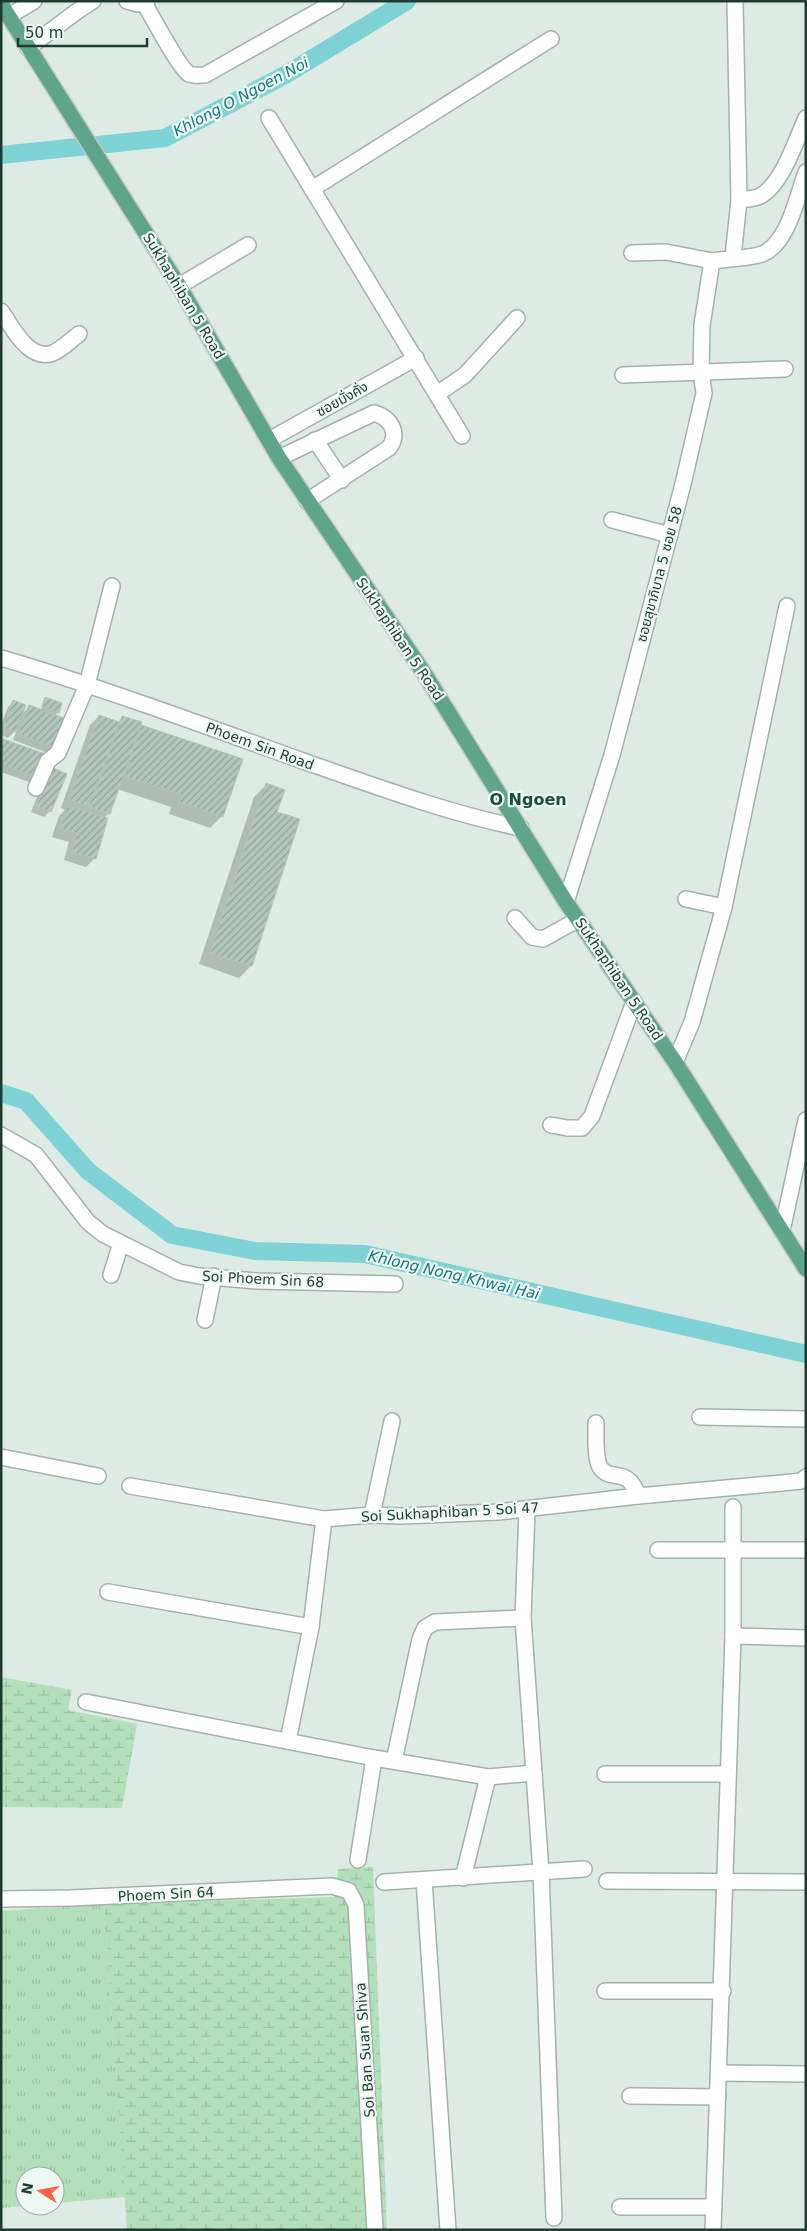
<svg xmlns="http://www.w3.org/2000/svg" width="807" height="2231" viewBox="0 0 807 2231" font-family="'DejaVu Sans','Noto Sans Thai',sans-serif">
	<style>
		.grass { fill: url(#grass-tufts) }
		.wetland { fill: url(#wetland-marsh) }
		.shadow { fill: #0003 }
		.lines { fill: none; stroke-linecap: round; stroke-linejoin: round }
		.canal { stroke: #7fd2d6; stroke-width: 18 }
		.building { fill: url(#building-hatch); stroke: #b0c5ba }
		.minor-casing { stroke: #a1b3ab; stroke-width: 18 }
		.major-casing { stroke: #c0c8c5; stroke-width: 18 }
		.minor { stroke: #fff; stroke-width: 15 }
		.major { stroke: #5ea58b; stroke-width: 15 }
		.labels { text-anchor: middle; stroke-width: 4.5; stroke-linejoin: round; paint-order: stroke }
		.street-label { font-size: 14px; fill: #1e3c31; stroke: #eef8f2 }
		.water-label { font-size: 15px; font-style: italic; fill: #13777d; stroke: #eef8f2 }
		.quarter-label { font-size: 16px; font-weight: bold; fill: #18503c; stroke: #eef8f2 }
	</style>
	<defs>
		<pattern id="grass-tufts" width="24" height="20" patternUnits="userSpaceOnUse" patternTransform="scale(1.25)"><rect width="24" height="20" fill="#b4dfbb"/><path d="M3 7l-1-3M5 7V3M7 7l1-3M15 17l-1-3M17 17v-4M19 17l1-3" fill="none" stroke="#9ac0a1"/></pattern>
		<pattern id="wetland-marsh" width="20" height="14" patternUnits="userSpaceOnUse" patternTransform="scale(1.25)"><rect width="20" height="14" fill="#b4dfbb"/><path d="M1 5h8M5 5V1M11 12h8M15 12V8" fill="none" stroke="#9ac0a1"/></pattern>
		<pattern id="building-hatch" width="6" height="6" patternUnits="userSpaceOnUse" patternTransform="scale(1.25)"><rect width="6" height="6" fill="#b3c6bc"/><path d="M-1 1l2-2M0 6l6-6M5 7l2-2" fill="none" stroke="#91a299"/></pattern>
	</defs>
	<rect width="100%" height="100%" fill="#deebe4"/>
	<!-- grass -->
	<path class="grass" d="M104 1904 125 2197 55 2203V2176H25V2206L1 2208V1911Z"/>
	<!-- wetland -->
	<g class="wetland">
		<path d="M1 1677 72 1690 68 1710 137 1724 122 1808 1 1807Z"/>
		<path d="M373 1867 387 2230H127L104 1904 335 1897 338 1869Z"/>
	</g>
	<!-- shadow -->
	<g class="shadow">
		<path d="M46 698 58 712 54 716V748L48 753 13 740 17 729 8 738 1 735V725L8 707 14 702 20 716 29 707 40 711Z"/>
		<path d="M99 716 117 723 123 717 137 731 142 726 222 816 210 828 169 814 171 807 117 789 109 813 104 818 95 858 86 867 64 860 69 842 52 837 59 816 65 810 61 808 90 725Z"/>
		<path d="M4 740 35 777 29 782 1 772V743Z"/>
		<path d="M46 775 50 811 44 817 31 812Z"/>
		<path d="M266 785 276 812 251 966 239 978 199 964 254 797Z"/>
	</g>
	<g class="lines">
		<!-- canal -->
		<g class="canal">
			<path d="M1 155 165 138 285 75 407 1"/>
			<path d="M1 1093 26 1101 88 1171 172 1235 255 1251 365 1254 806 1354"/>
		</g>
	</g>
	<!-- building -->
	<g class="building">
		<path d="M45 697 62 703 59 713 42 706Z"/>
		<path d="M13 700 26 705 15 732 3 728Z"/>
		<path d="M29 705 66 719 55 748 18 734Z"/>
		<path d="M99 715 119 722 93 796 90 795 87 806 69 799Z"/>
		<path d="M122 716 142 722 110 814 88 806 91 799H93Z"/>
		<path d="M141 725 243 759 223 817 180 802 182 795 125 776Z"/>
		<path d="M3 739 45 754 36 777 1 764V745Z"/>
		<path d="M51 767 67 774 51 812 36 806Z"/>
		<path d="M266 783 285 790 277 812 300 819 252 966 210 953Z"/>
		<path d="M67 806 108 818 96 859 72 852 77 833 60 828Z"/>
	</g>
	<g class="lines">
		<!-- minor casing -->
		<g class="minor-casing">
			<g id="minor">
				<path d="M127 1 138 4 147 1"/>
				<path d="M144 3C152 16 179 68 189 74 194 76 200 75 205 75L336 1"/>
				<path d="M9 16 34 1"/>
				<path d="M28 48 76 12 93 1"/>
				<path d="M269 118 462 436"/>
				<path d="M312 189 551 39"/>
				<path d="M739 200C746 199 756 199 762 195 783 182 796 140 806 118"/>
				<path d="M632 253 666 252 712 261"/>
				<path d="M733 257 739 200 735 1"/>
				<path d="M179 286 248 245"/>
				<path d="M1 311C12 327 29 362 53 353 62 349 71 340 79 334"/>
				<path d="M623 375 785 369"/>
				<path d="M437 394 465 375 517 318"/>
				<path d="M269 440 416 358"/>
				<path d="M315 440 342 480"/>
				<path d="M279 458 374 413C391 418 400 433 389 448L307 501"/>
				<path d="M612 520 670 535"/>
				<path d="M1 658C103 688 203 725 303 761 375 786 447 813 521 828"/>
				<path d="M36 788 48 761 58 753 87 685 112 586"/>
				<path d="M686 899 724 907"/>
				<path d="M566 902 612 755 683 484 704 393 701 372 702 325 712 261C725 259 752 258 762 254 788 244 797 197 806 172"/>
				<path d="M515 918 532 937 543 939 577 920"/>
				<path d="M675 1062 692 1022 724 907 787 606"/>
				<path d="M551 1125 567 1128H582L592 1116 634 1002"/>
				<path d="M1 1135 36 1155 88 1222 103 1234 179 1272 199 1276 257 1281 395 1284"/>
				<path d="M782 1231 806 1120"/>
				<path d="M111 1275 121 1243"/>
				<path d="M205 1320 214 1276"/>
				<path d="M700 1417 806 1419"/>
				<path d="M596 1423C596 1434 595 1459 600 1467 610 1483 628 1465 638 1496"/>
				<path d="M1 1457 98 1476"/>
				<path d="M130 1486 324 1519 372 1515 401 1516 498 1512 638 1496 782 1483 801 1481 806 1477"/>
				<path d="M527 1510 523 1618 541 1872 554 2218"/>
				<path d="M372 1515 392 1421"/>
				<path d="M658 1550H806"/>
				<path d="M108 1592 311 1627"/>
				<path d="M733 1636 806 1638"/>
				<path d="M86 1702 374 1758 488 1777 534 1773"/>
				<path d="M288 1741 311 1627 324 1519"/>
				<path d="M394 1761 420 1639 425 1628 435 1622 523 1618"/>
				<path d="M605 1774H728"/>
				<path d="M358 1860 374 1758"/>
				<path d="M463 1878 488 1777"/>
				<path d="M424 1880 448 2230"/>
				<path d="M607 1881 806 1882"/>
				<path d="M384 1882 584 1869"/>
				<path d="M1 1899 70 1898 332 1886 349 1891 356 1905 375 2230"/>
				<path d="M605 1991H723"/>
				<path d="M719 2073 806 2074"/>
				<path d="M630 2096 718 2097"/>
				<path d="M620 2207H714"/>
				<path d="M713 2230 733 1636V1507"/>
			</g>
		</g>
		<!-- major casing -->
		<g class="major-casing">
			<path id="major" d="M1 4 179 286 279 458 424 673 566 902 675 1062 806 1269"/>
		</g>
		<!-- minor -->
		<use href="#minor" class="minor"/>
		<!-- major -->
		<use href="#major" class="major"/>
	</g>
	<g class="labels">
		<!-- street labels -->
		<g class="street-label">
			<text transform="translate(184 296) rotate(59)" y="5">Sukhaphiban 5 Road</text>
			<text transform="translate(342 399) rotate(-29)" y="5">ซอยมั่งคั่ง</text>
			<text transform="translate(659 574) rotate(-75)" y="5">ซอยสุขาภิบาล 5 ซอย 58</text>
			<text transform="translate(400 639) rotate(56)" y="5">Sukhaphiban 5 Road</text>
			<text transform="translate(260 746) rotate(20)" y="5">Phoem Sin Road</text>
			<text transform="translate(619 979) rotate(56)" y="5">Sukhaphiban 5 Road</text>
			<text transform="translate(263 1279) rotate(3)" y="5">Soi Phoem Sin 68</text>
			<text transform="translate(450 1512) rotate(-3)" y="5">Soi Sukhaphiban 5 Soi 47</text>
			<text transform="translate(166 1894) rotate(-3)" y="5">Phoem Sin 64</text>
			<text transform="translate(365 2050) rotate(-94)" y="5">Soi Ban Suan Shiva</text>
		</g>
		<!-- water labels -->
		<g class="water-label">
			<text transform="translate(241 97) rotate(-28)" y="5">Khlong O Ngoen Noi</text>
			<text transform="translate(454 1275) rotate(13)" y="5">Khlong Nong Khwai Hai</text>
		</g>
		<!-- quarter labels -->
		<g class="quarter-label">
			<text x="528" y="805">O Ngoen</text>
		</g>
	</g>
	<!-- border -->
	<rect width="807" height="2231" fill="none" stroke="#1e3c31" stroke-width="5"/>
	<!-- north arrow -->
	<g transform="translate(40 2191) rotate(281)"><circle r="24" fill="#eef8f2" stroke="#9bada5"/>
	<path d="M0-4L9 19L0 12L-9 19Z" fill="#ff6148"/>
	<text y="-8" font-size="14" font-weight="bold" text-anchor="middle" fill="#1e3c31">N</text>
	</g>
	<!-- scale -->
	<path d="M18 38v8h129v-8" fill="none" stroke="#1e3c31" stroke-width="2.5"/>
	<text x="25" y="38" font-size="15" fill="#1e3c31" stroke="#eef8f2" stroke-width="4" paint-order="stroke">50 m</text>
</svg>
